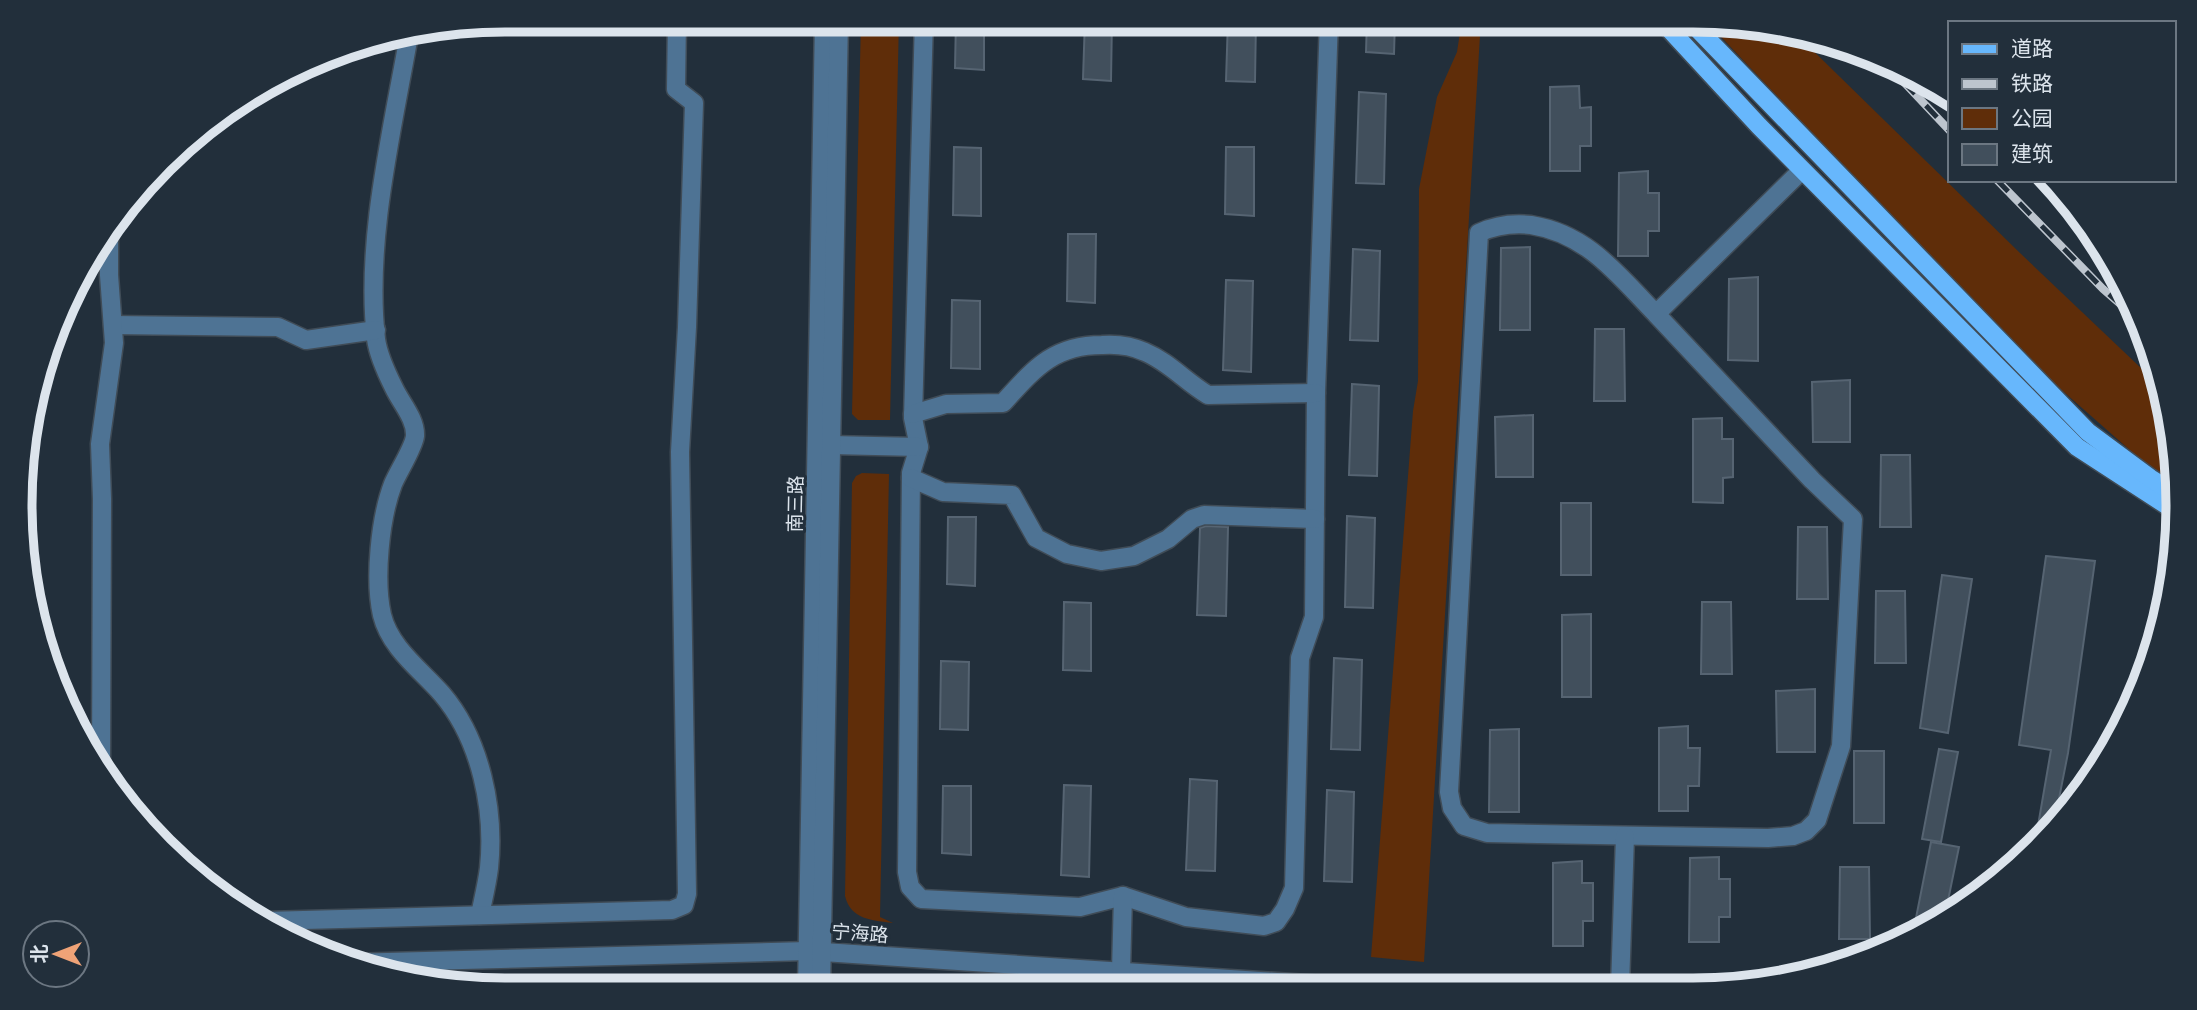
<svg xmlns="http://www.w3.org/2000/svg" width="2197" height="1010" viewBox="0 0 2197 1010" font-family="'Alegreya Sans','Noto Sans SC',sans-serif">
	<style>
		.green { fill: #5f2d09 }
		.building { fill: #414f5c; stroke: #566472; stroke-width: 2 }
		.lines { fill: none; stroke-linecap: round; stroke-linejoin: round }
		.minor-casing { stroke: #404c57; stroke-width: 21 }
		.major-casing { stroke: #404c57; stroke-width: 21 }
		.minor { stroke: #4e7394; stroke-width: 18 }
		.major { stroke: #67b7fc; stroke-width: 18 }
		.rail-casing { stroke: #bdc5ce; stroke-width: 8 }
		.rail { stroke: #222f3b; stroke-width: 5; stroke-dasharray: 16; stroke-linecap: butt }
		.labels { text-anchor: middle; stroke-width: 6; stroke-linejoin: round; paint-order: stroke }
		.street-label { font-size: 19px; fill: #dce4ec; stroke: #222f3b }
		.rim { fill: none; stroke: #dce4ec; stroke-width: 9 }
	</style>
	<rect width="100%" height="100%" fill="#222f3b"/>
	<!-- green -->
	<g class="green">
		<path d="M861 19H899L890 420H858L852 414Z"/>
		<path d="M1462 19H1481L1424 962 1371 957 1413 411 1418 381 1419 189 1437 97 1457 52Z"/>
		<path d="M1706 21 1793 31 2020 253 2162 388 2168 410 2175 482 2140 459 2024 357Z"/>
		<path d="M862 473 889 474 880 917 893 923C872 920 851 920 845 896L852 483 856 476Z"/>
	</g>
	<!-- building -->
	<g class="building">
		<path d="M956 19H984V70L955 68Z"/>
		<path d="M1085 19H1112L1111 81 1083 79Z"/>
		<path d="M1228 19H1256L1255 82 1226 81Z"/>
		<path d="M1367 19H1395L1394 54 1366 52Z"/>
		<path d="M1579 86 1580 108 1591 107V146H1580V171H1550V87Z"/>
		<path d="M1359 92 1386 94 1384 184 1356 183Z"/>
		<path d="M954 147 981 148V216L953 215Z"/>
		<path d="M1226 147H1254V216L1225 214Z"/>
		<path d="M1648 171V193H1659V231H1648V256H1618L1619 173Z"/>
		<path d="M1068 234H1096L1095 303 1067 301Z"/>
		<path d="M1530 247V330H1500L1501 248Z"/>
		<path d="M1353 249 1380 251 1378 341 1350 340Z"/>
		<path d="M1758 277V361L1728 360 1729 279Z"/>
		<path d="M1226 280 1253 281 1251 372 1223 370Z"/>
		<path d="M952 300 980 301V369L951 368Z"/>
		<path d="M1595 329H1624L1625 401H1594Z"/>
		<path d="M1850 380V442H1813L1812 382Z"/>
		<path d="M1352 384 1379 386 1377 476 1349 475Z"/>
		<path d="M1533 415V477H1496L1495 417Z"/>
		<path d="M1722 418V439H1733V477L1723 478V503L1693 502V419Z"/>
		<path d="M1881 455H1910L1911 527H1880Z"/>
		<rect x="1561" y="503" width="30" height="72"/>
		<path d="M1347 516 1375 518 1373 608 1345 607Z"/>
		<path d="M948 517H976L975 586 947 584Z"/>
		<path d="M1206 526 1228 527 1226 616 1197 615 1200 528Z"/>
		<path d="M1798 527H1827L1828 599H1797Z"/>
		<path d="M2046 556 2095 561 2068 753 2054 824 2035 843 2051 750 2019 745Z"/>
		<path d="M1942 575 1972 579 1948 733 1920 728Z"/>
		<path d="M1876 591H1905L1906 663H1875Z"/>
		<path d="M1064 602 1091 603V671L1063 670Z"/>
		<path d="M1702 602H1731L1732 674H1701Z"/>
		<path d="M1591 614V697H1562V615Z"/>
		<path d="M1334 658 1362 660 1360 750 1331 749Z"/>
		<path d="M941 661 969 662 968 730 940 729Z"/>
		<path d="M1815 689V752H1777L1776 691Z"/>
		<path d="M1688 726V748H1700L1699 786H1688V811H1659V728Z"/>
		<path d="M1519 729V812H1489L1490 730Z"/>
		<path d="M1939 749 1958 752 1941 842 1922 839Z"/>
		<rect x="1854" y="751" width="30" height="72"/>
		<path d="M1190 779 1217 781 1215 871 1186 870Z"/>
		<path d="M1064 785 1091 786 1089 877 1061 875Z"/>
		<path d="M943 786H971V855L942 853Z"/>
		<path d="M1327 790 1354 792 1352 882 1324 881Z"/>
		<path d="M1931 842 1959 847 1945 915 1913 933Z"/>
		<path d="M1719 857V879H1730V917H1719V942H1689L1690 858Z"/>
		<path d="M1582 861V883H1593V921H1583V946H1553V863Z"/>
		<path d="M1840 867H1869L1870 939H1839Z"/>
	</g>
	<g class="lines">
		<!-- minor casing -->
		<g class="minor-casing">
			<g id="minor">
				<path d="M924 19 913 418 919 447 911 473 907 872 910 887 921 899 1080 907 1123 896 1186 917 1264 926 1276 922 1285 909 1294 888 1300 658 1314 617 1316 393 1329 19"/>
				<path d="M409 35C392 132 365 241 376 339 378 354 387 374 394 388 401 403 416 419 415 436 414 447 398 472 393 484 380 518 374 579 382 615 390 648 421 670 442 694 481 740 495 810 489 868 487 884 483 900 480 915"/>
				<path d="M1656 314 1812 480 1853 519 1841 746 1817 820 1806 831 1793 836 1768 838 1487 833 1464 826 1452 808 1449 792 1479 233C1496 225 1512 223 1531 225 1588 234 1618 275 1656 314L1802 170"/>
				<path d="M113 325 278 327 306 340 376 330"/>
				<path d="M913 414 946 404 1003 403C1034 369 1053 345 1102 345 1116 344 1132 346 1145 352 1169 362 1186 382 1208 395L1316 393"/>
				<path d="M831 445 919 447"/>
				<path d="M911 478 943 492 1012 495 1036 538 1067 554 1101 561 1134 556 1168 539 1192 519 1204 515 1315 519"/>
				<path d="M101 768 102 499 100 444 114 343 109 275V233"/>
				<path d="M266 921 672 910 684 905 687 894 680 452 687 327 694 103 676 89 677 19"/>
				<path d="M349 963 808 951 1368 988"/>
				<path d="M1121 971 1123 896"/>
				<path d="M1620 987 1625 836"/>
				<path d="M807 990 824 19"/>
				<path d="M821 990 839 19"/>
			</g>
		</g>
		<!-- major casing -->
		<g class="major-casing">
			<g id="major">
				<path d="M1660 19 1759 126 2077 447 2177 512"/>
				<path d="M1688 19 2088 432 2150 478 2177 495"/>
			</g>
		</g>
		<!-- minor -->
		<use href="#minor" class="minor"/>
		<!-- major -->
		<use href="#major" class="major"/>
		<!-- rail casing -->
		<g class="rail-casing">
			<g id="rail">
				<path d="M1882 59 1950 131"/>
				<path d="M1997 180 2103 289 2142 323"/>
			</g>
		</g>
		<!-- rail -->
		<use href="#rail" class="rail"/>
	</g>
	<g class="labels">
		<!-- street labels -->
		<g class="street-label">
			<text transform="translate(795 504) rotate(-89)" y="7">南三路</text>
			<text transform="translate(860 933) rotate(4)" y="7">宁海路</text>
		</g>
	</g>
	<!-- crop -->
	<path d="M0 0H2197V1010H0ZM505 32H1693A473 473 0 0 1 2166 505V505A473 473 0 0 1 1693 978H505A473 473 0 0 1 32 505V505A473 473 0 0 1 505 32Z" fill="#222f3b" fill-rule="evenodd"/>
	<path class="rim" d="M505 32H1693A473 473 0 0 1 2166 505V505A473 473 0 0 1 1693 978H505A473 473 0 0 1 32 505V505A473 473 0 0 1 505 32Z"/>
	<!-- legend -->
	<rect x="1948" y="21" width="228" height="161" fill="#222f3b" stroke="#6c7782" stroke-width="2"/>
	<rect x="1962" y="44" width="35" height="10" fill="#67b7fc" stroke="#6c7782" stroke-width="2"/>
	<text x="2011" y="56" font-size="21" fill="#dce4ec">道路</text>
	<rect x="1962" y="79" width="35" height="10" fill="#bdc5ce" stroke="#6c7782" stroke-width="2"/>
	<text x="2011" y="91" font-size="21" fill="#dce4ec">铁路</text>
	<rect x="1962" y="108" width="35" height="21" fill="#5f2d09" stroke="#6c7782" stroke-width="2"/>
	<text x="2011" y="126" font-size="21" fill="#dce4ec">公园</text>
	<rect x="1962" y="144" width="35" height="21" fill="#414f5c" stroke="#6c7782" stroke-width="2"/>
	<text x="2011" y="161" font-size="21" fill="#dce4ec">建筑</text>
	<!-- north arrow -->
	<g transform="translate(56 954) rotate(270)"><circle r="33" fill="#222f3b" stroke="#6c7782" stroke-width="2"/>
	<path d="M0-5L12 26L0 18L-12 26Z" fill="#efa377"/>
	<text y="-10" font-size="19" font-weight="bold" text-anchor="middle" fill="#dce4ec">北</text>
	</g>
</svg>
